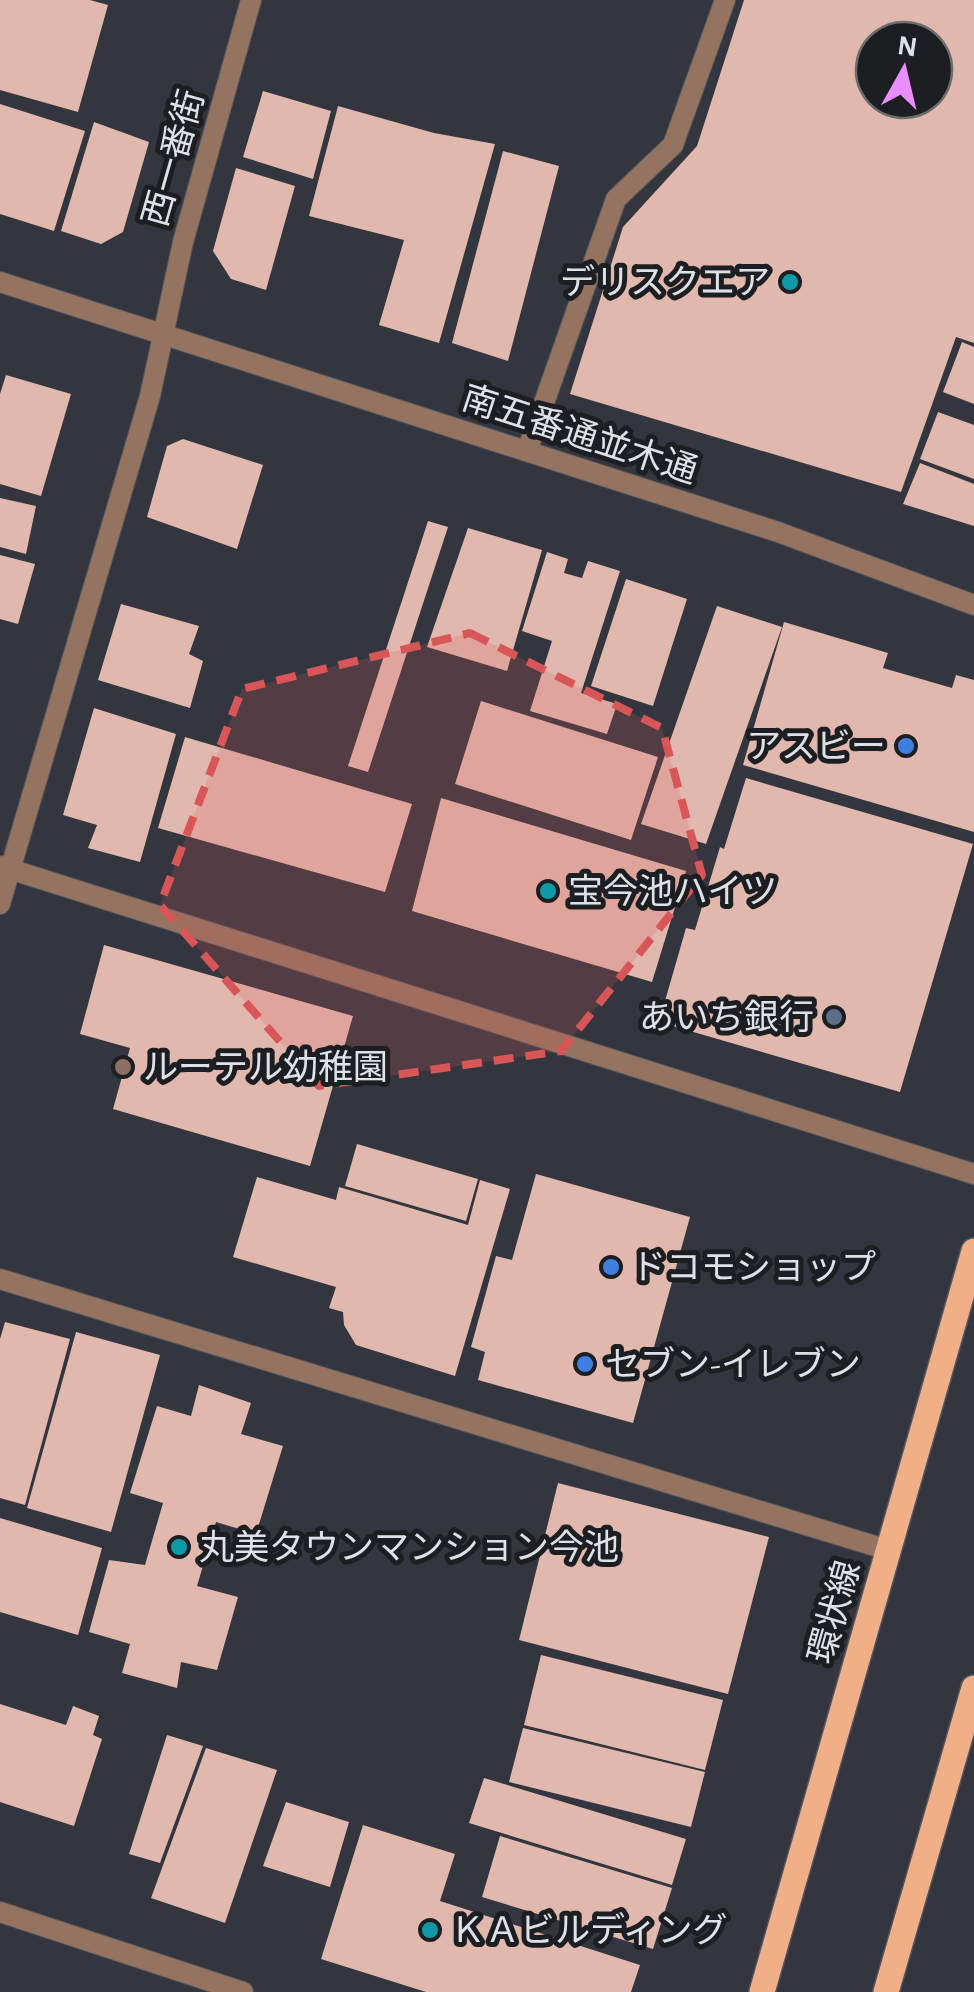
<svg xmlns="http://www.w3.org/2000/svg" width="974" height="1992" viewBox="0 0 974 1992" font-family="'Alegreya Sans','Noto Sans JP',sans-serif">
	<style>
		.building { fill: #e1b8ad; fill-rule: evenodd }
		.lines { fill: none; stroke-linecap: round; stroke-linejoin: round }
		.lane-casing { stroke: #52555c; stroke-width: 22 }
		.street-casing { stroke: #52555c; stroke-width: 22 }
		.primary-casing { stroke: #52555c; stroke-width: 28 }
		.lane { stroke: #947361; stroke-width: 20 }
		.street { stroke: #947361; stroke-width: 20 }
		.primary { stroke: #f1af88; stroke-width: 25 }
		.marked { fill: #d85658; fill-opacity: 0.2; stroke: #d85658; stroke-width: 8; stroke-dasharray: 20 12; stroke-linejoin: round }
		.culture-dot { fill: #0f9aa8; stroke: #1c1e21; stroke-width: 4 }
		.shop-dot { fill: #3f7fe0; stroke: #1c1e21; stroke-width: 4 }
		.service-dot { fill: #5c6f8a; stroke: #1c1e21; stroke-width: 4 }
		.education-dot { fill: #8d6e63; stroke: #1c1e21; stroke-width: 4 }
		.labels { text-anchor: middle; stroke-width: 10; stroke-linejoin: round; paint-order: stroke }
		.street-label { font-size: 35px; fill: #dee1e6; stroke: #1c1e21 }
		.poi-label { font-size: 35px; fill: #dee1e6; stroke: #1c1e21; text-anchor: start }
	</style>
	<rect width="100%" height="100%" fill="#33363e"/>
	<!-- building -->
	<g class="building">
		<path d="M0 0H90L108 5 78 112 0 90Z"/>
		<path d="M744 0H974V343L956 337 901 492 570 394 623 227 697 146ZM874 40H934V100H874Z"/>
		<path d="M263 91 331 111 313 179 243 157Z"/>
		<path d="M0 104 85 131 54 231 0 214Z"/>
		<path d="M338 106 434 133 495 144 439 343 379 325 404 240 309 216Z"/>
		<path d="M94 122 149 142 123 232 101 244 61 231Z"/>
		<path d="M503 151 559 166 508 361 452 343Z"/>
		<path d="M236 168 295 186 266 290 231 279 213 251Z"/>
		<path d="M962 342 974 347V404L943 392Z"/>
		<path d="M6 375 71 394 41 496 0 484V394Z"/>
		<path d="M938 412 974 425V479L920 459Z"/>
		<path d="M183 439 263 465 237 549 147 517 167 446Z"/>
		<path d="M920 463 974 484V526L903 504Z"/>
		<path d="M0 498 36 506 26 554 0 547Z"/>
		<path d="M428 521 448 527 368 772 348 766Z"/>
		<path d="M468 528 542 550 507 671 427 647Z"/>
		<path d="M547 552 568 559 564 573 582 578 588 561 620 571 581 693 617 704 607 734 530 711 552 641 522 631Z"/>
		<path d="M0 555 35 564 18 624 0 619Z"/>
		<path d="M626 579 687 599 653 706 591 686Z"/>
		<path d="M121 604 199 626 189 654 203 661 190 708 98 680Z"/>
		<path d="M717 606 782 627 706 844 641 824Z"/>
		<path d="M784 622 888 653 883 668 952 688 956 675 974 680V832L743 765Z"/>
		<path d="M481 701 658 757 631 840 455 784Z"/>
		<path d="M94 708 176 734 140 862 88 848 97 825 63 815Z"/>
		<path d="M185 737 412 804 385 892 158 828Z"/>
		<path d="M746 778 973 844 900 1092 659 1022 686 928 695 930 720 847 724 849Z"/>
		<path d="M441 798 686 871 652 982 412 911Z"/>
		<path d="M104 945 353 1016 310 1166 113 1109 130 1048 80 1034Z"/>
		<path d="M357 1144 478 1179 466 1221 345 1186Z"/>
		<path d="M536 1174 690 1217 633 1423 478 1380 485 1352 471 1347 496 1256 512 1260Z"/>
		<path d="M257 1177 336 1200 339 1187 468 1225 480 1180 510 1189 455 1376 356 1345 344 1325 343 1312 329 1308 336 1287 233 1257Z"/>
		<path d="M5 1322 70 1339 25 1505 0 1498V1339Z"/>
		<path d="M76 1332 160 1355 111 1532 27 1508Z"/>
		<path d="M199 1385 251 1403 241 1434 283 1446 256 1534 216 1522 197 1586 238 1597 217 1670 181 1662 177 1688 122 1673 130 1644 89 1632 109 1560 145 1565 163 1503 130 1493 157 1406 191 1416Z"/>
		<path d="M558 1483 769 1537 728 1694 519 1640Z"/>
		<path d="M0 1518 102 1548 78 1635 0 1612Z"/>
		<path d="M541 1655 723 1700 705 1770 524 1725Z"/>
		<path d="M0 1704 66 1725 73 1706 99 1716 93 1735 102 1739 74 1826 0 1802Z"/>
		<path d="M523 1728 705 1772 691 1827 509 1782Z"/>
		<path d="M167 1735 203 1746 160 1863 129 1854Z"/>
		<path d="M206 1748 277 1770 225 1923 151 1898Z"/>
		<path d="M484 1778 686 1839 672 1885 469 1823Z"/>
		<path d="M286 1802 349 1822 330 1887 263 1866Z"/>
		<path d="M363 1825 455 1854 440 1901 640 1965 631 1992H426L321 1959Z"/>
		<path d="M500 1836 672 1888 653 1949 482 1897Z"/>
	</g>
	<g class="lines">
		<!-- lane casing -->
		<g class="lane-casing">
			<path id="lane" d="M527 451 616 199 673 145 725 0"/>
		</g>
		<!-- street casing -->
		<g class="street-casing">
			<g id="street">
				<path d="M0 282 778 532 974 605"/>
				<path d="M0 866 974 1174"/>
				<path d="M0 904 150 396 183 242 251 0"/>
				<path d="M0 1279 888 1550"/>
				<path d="M0 1912 243 1992"/>
			</g>
		</g>
		<!-- primary casing -->
		<g class="primary-casing">
			<g id="primary">
				<path d="M762 1992 974 1251"/>
				<path d="M886 1992 974 1688"/>
			</g>
		</g>
		<!-- lane -->
		<use href="#lane" class="lane"/>
		<!-- street -->
		<use href="#street" class="street"/>
		<!-- primary -->
		<use href="#primary" class="primary"/>
	</g>
	<!-- marked area -->
	<path class="marked" d="M470 633 662 728 702 875 561 1051 319 1086 160 905 242 689Z"/>
	<!-- markers -->
	<g class="culture-dot">
		<circle cx="790" cy="282" r="10"/>
		<circle cx="548" cy="891" r="10"/>
		<circle cx="179" cy="1547" r="10"/>
		<circle cx="430" cy="1930" r="10"/>
	</g>
	<g class="shop-dot">
		<circle cx="906" cy="746" r="10"/>
		<circle cx="611" cy="1267" r="10"/>
		<circle cx="585" cy="1364" r="10"/>
	</g>
	<circle class="service-dot" cx="834" cy="1017" r="10"/>
	<circle class="education-dot" cx="123" cy="1067" r="10"/>
	<g class="labels">
		<!-- street labels -->
		<g class="street-label">
			<text transform="translate(173 158) rotate(-74)" y="12">西一番街</text>
			<text transform="translate(580 434) rotate(18)" y="12">南五番通並木通</text>
			<text transform="translate(834 1612) rotate(-74)" y="12">環状線</text>
		</g>
		<!-- poi labels -->
		<g class="poi-label">
			<text x="770" y="294" text-anchor="end">デリスクエア</text>
			<text x="886" y="758" text-anchor="end">アスビー</text>
			<text x="568" y="903">宝今池ハイツ</text>
			<text x="814" y="1029" text-anchor="end">あいち銀行</text>
			<text x="143" y="1079">ルーテル幼稚園</text>
			<text x="631" y="1279">ドコモショップ</text>
			<text x="605" y="1376">セブン-イレブン</text>
			<text x="199" y="1559">丸美タウンマンション今池</text>
			<text x="450" y="1942">ＫＡビルディング</text>
		</g>
	</g>
	<!-- north arrow -->
	<g transform="translate(904 70) rotate(8)"><circle r="48" fill="#1c1e21" stroke="#6a6c70" stroke-width="2.5"/>
	<path d="M0-8L18 38L0 25L-18 38Z" fill="#eb8dfc"/>
	<text y="-15" font-size="28" font-weight="bold" text-anchor="middle" fill="#dee1e6">N</text>
	</g>
</svg>
